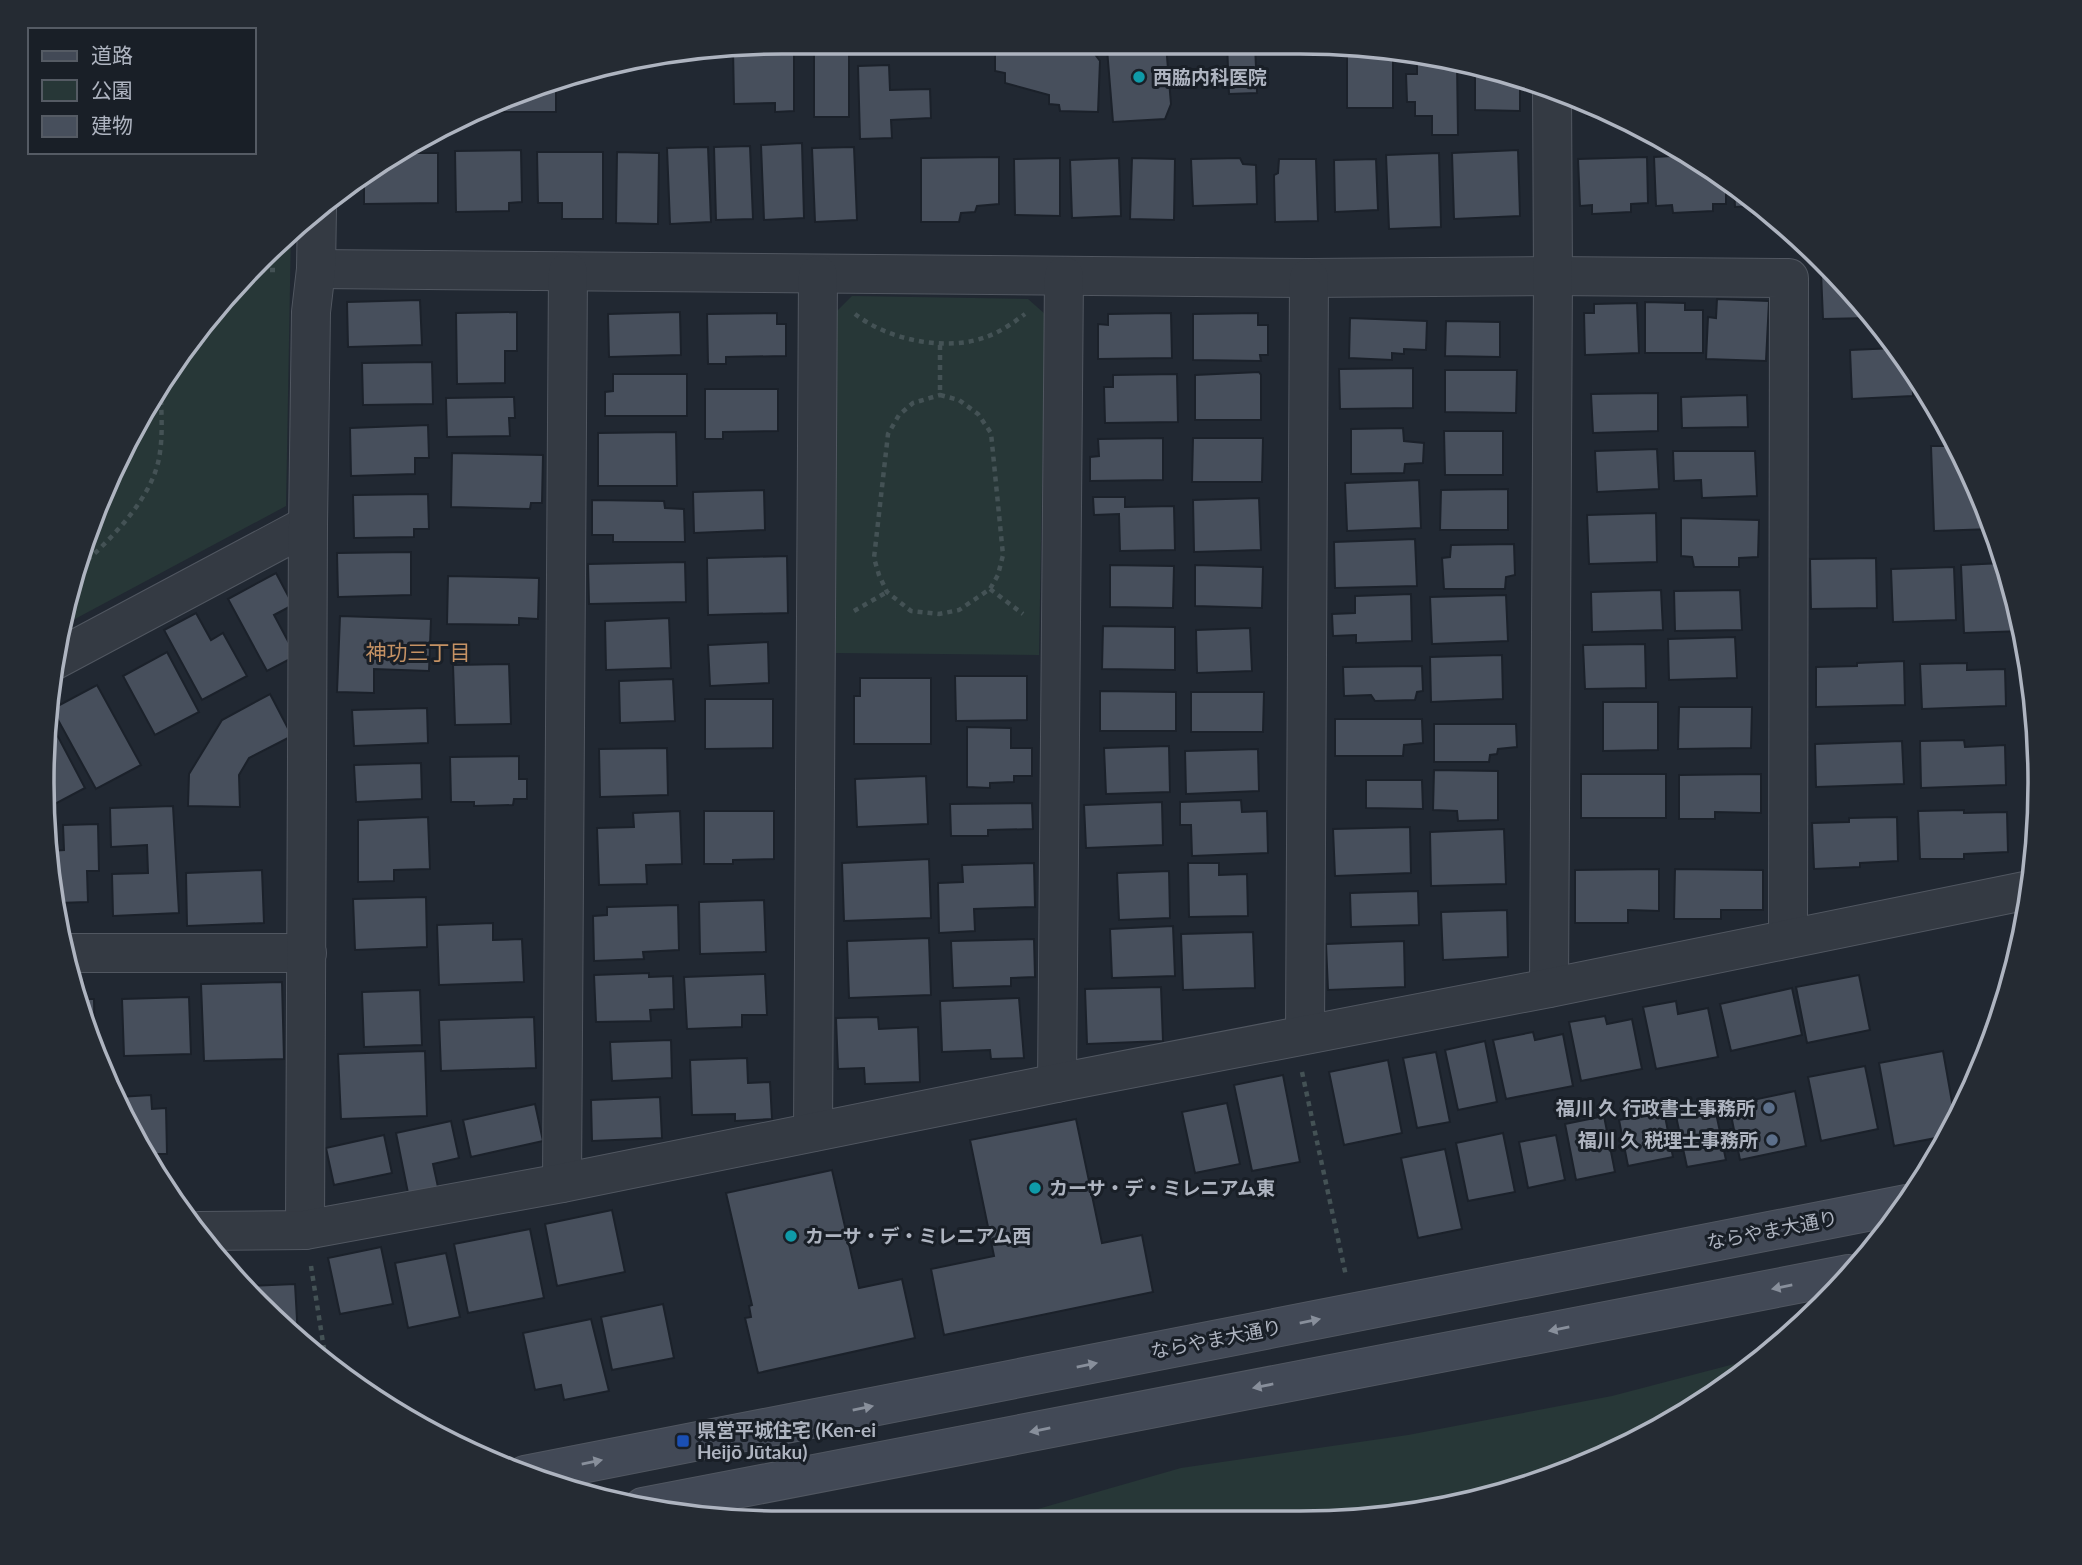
<svg xmlns="http://www.w3.org/2000/svg" width="2082" height="1565" viewBox="0 0 2082 1565" font-family="Lato,'Noto Sans JP',sans-serif">
	<style>
		.green { fill: #273737 }
		.building { fill: #474f5c; stroke: #1b212a; stroke-width: 2 }
		.lines { fill: none; stroke-linecap: round; stroke-linejoin: round }
		.street-casing { stroke: #515761; stroke-width: 40 }
		.secondary-casing { stroke: #515761; stroke-width: 40 }
		.path { stroke: #445255; stroke-width: 4.5; stroke-dasharray: 5 5; stroke-linecap: butt }
		.street { stroke: #343a43; stroke-width: 38 }
		.secondary { stroke: #424956; stroke-width: 38 }
		.oneway { fill: #888f9b }
		.culture-dot { fill: #0f9aa8; stroke: #191f27; stroke-width: 2.5 }
		.service-dot { fill: #5c6f8a; stroke: #191f27; stroke-width: 2.5 }
		.transit-dot { fill: #1a4fb4; stroke: #191f27; stroke-width: 2.5 }
		.labels { text-anchor: middle; stroke-width: 6; stroke-linejoin: round; paint-order: stroke }
		.poi-label { font-size: 19px; font-weight: bold; fill: #aeb4c0; stroke: #191f27; text-anchor: start }
		.street-label { font-size: 19px; fill: #aeb4c0; stroke: #191f27 }
		.neighbourhood-label { font-size: 21px; fill: #c59264; stroke: #191f27 }
		.rim { fill: none; stroke: #aeb4c0; stroke-width: 3.5 }
	</style>
	<rect width="100%" height="100%" fill="#212832"/>
	<!-- green -->
	<g class="green">
		<path d="M291 229 286 506 60 627 119 455 226 294Z"/>
		<path d="M852 296 1028 299 1045 314 1039 655 836 653 834 314Z"/>
		<path d="M1761 1357 1711 1398 1583 1467 1396 1517H1010L1181 1468 1408 1435 1612 1396Z"/>
	</g>
	<!-- building -->
	<g class="building">
		<path d="M773 43V48H794V111L775 112V103L734 104 733 48Z"/>
		<path d="M995 43H1073L1075 51 1094 53 1100 61 1098 112 1060 111 1059 105 1049 104V95L1005 83V73L995 71Z"/>
		<path d="M1227 43H1255L1257 93 1229 94Z"/>
		<path d="M1347 44 1375 48V56H1393V108H1347Z"/>
		<path d="M1166 45 1171 104 1165 119 1113 122 1107 49Z"/>
		<path d="M814 50 849 51V117H814Z"/>
		<path d="M1417 55 1457 62 1458 135H1432V116H1415V102H1407L1406 74H1417Z"/>
		<path d="M889 65 890 90 930 89 931 118 891 120 892 138 860 139 858 66Z"/>
		<path d="M1475 65 1492 67 1520 78V111L1475 110Z"/>
		<path d="M556 82V112H497V106Z"/>
		<path d="M1586 103 1620 116H1587Z"/>
		<path d="M802 143 804 218 764 220 761 145Z"/>
		<path d="M750 146 753 219 716 220 714 147Z"/>
		<path d="M708 147 711 222 670 224 667 148Z"/>
		<path d="M854 147 857 220 815 222 812 148Z"/>
		<path d="M521 150 522 202 509 203V211L456 212 455 151Z"/>
		<path d="M1518 150 1520 216 1454 219 1452 153Z"/>
		<path d="M537 152H603V219H562V203H538Z"/>
		<path d="M617 152 659 153 658 224 616 223Z"/>
		<path d="M396 153H438V203L364 204V176Z"/>
		<path d="M1439 153 1441 227 1389 229 1386 155Z"/>
		<path d="M1691 155 1711 167 1726 179V204H1713V211L1673 213 1672 205 1656 206 1654 157Z"/>
		<path d="M999 157V204L977 206 975 212 961 213 959 222H921V158Z"/>
		<path d="M1647 157 1648 203 1631 204V212L1592 214V205L1580 206 1578 159Z"/>
		<path d="M1060 158V216L1015 215 1014 159Z"/>
		<path d="M1119 158 1121 216 1072 218 1070 160Z"/>
		<path d="M1132 158 1175 159 1174 220 1130 219Z"/>
		<path d="M1240 158 1243 164 1256 165 1257 204 1193 206 1191 159Z"/>
		<path d="M1279 159H1316L1318 221 1275 222 1274 175 1278 173Z"/>
		<path d="M1376 159 1378 210 1335 212 1334 160Z"/>
		<path d="M1734 186 1769 214 1752 215V206L1735 207Z"/>
		<path d="M1821 272H1834L1871 318 1823 319Z"/>
		<path d="M1717 299 1769 301 1766 361 1706 359 1708 317 1716 318Z"/>
		<path d="M420 300 422 345 348 347 347 302Z"/>
		<path d="M1645 302 1685 303V310H1703V353H1645Z"/>
		<path d="M1637 303 1639 353 1585 355 1584 313H1594V304Z"/>
		<path d="M517 312V351H505V383L457 384 456 313Z"/>
		<path d="M680 312 681 355 609 357 608 314Z"/>
		<path d="M777 313V324H786V356L726 357V364H708L707 314Z"/>
		<path d="M1171 313 1172 358 1098 359V324L1108 325V314Z"/>
		<path d="M1258 313V325H1268V355H1260L1261 361 1193 360V314Z"/>
		<path d="M1350 318 1427 321 1426 350 1404 349V354L1392 353V360L1349 358Z"/>
		<path d="M1446 321 1500 322V357L1445 356Z"/>
		<path d="M1896 348 1912 367 1913 396 1852 399 1850 350Z"/>
		<path d="M432 362 433 404 363 405 362 363Z"/>
		<path d="M1413 368V408L1340 409 1339 369Z"/>
		<path d="M1445 370H1517L1516 413 1445 412Z"/>
		<path d="M1259 372 1261 375V420H1195V375Z"/>
		<path d="M613 374H687V416H605V392L613 391Z"/>
		<path d="M1177 374 1178 422 1105 423 1104 387H1113V375Z"/>
		<path d="M705 389H778V431L723 432V439H705Z"/>
		<path d="M1658 393V431L1593 433 1591 394Z"/>
		<path d="M1747 395 1748 427 1682 428 1681 397Z"/>
		<path d="M514 397 515 418H509L510 436 447 437 446 398Z"/>
		<path d="M428 425 429 458H415V474L351 476 350 428Z"/>
		<path d="M1403 428 1404 441 1424 443 1423 463 1405 464 1404 473 1351 474V429Z"/>
		<path d="M1444 431H1503V475H1445Z"/>
		<path d="M676 432 677 486H598V433Z"/>
		<path d="M1163 438V480L1090 481V457L1099 456 1098 439Z"/>
		<path d="M1193 438H1263L1262 482H1192Z"/>
		<path d="M1931 446H1955L1983 499 1993 529 1934 531Z"/>
		<path d="M1657 449 1659 489 1597 492 1595 451Z"/>
		<path d="M1673 451H1755L1757 496 1702 498 1701 480 1674 481Z"/>
		<path d="M452 453 543 455 542 503H531L530 509 451 507Z"/>
		<path d="M1419 480 1421 528 1347 531 1345 483Z"/>
		<path d="M1508 489V530H1440L1441 490Z"/>
		<path d="M764 490 765 530 694 533 693 492Z"/>
		<path d="M428 494 429 529H414V537L354 538 353 495Z"/>
		<path d="M1093 497H1125V507L1174 506 1175 550 1120 551 1119 514 1094 515Z"/>
		<path d="M1259 498 1261 550 1194 552 1193 500Z"/>
		<path d="M592 500 664 501 665 508 684 509 685 542H613V535H592Z"/>
		<path d="M1656 513 1657 562 1589 564 1587 515Z"/>
		<path d="M1681 518 1759 520 1758 557 1739 558V567H1694L1692 557 1681 556Z"/>
		<path d="M1415 539 1417 586 1335 588 1334 542Z"/>
		<path d="M1514 544 1515 575 1506 577 1505 589H1444L1442 558 1450 557 1451 545Z"/>
		<path d="M411 552V595L338 597 337 553Z"/>
		<path d="M787 556 788 613 708 615 707 558Z"/>
		<path d="M1876 558 1877 608 1811 609 1810 559Z"/>
		<path d="M685 562 686 602 589 604 588 564Z"/>
		<path d="M2003 563 2024 631 1964 633 1961 565Z"/>
		<path d="M1110 565 1174 566 1173 608 1110 607Z"/>
		<path d="M1195 565 1263 567 1262 608 1195 606Z"/>
		<path d="M1954 567 1956 620 1893 622 1891 569Z"/>
		<path d="M276 573 293 605 274 615 296 656 267 671 228 599Z"/>
		<path d="M448 576 539 578 538 619 519 618V625L447 624Z"/>
		<path d="M1661 590 1663 630 1592 632 1591 592Z"/>
		<path d="M1740 590 1742 630 1675 631 1674 591Z"/>
		<path d="M1411 594 1412 641 1356 643V635L1333 636 1332 614 1355 613V596Z"/>
		<path d="M1506 595 1508 641 1432 644 1430 597Z"/>
		<path d="M196 613 211 640 223 633 247 676 202 700 164 630Z"/>
		<path d="M340 616 431 619 429 671 374 669V693L337 692Z"/>
		<path d="M669 618 671 668 606 670 605 621Z"/>
		<path d="M1103 626 1175 627V670L1102 669Z"/>
		<path d="M1250 628 1252 671 1197 673 1196 630Z"/>
		<path d="M1735 637 1737 678 1669 680 1668 639Z"/>
		<path d="M768 642 769 683 710 686 708 645Z"/>
		<path d="M1645 644 1646 688 1585 689 1583 645Z"/>
		<path d="M167 652 199 712 155 735 123 676Z"/>
		<path d="M1502 655 1503 699 1431 702 1430 657Z"/>
		<path d="M1904 661 1905 705 1816 707V667L1857 666V663Z"/>
		<path d="M1967 663V670L2005 669 2006 706 1922 709 1920 664Z"/>
		<path d="M509 664 511 724 455 725 453 665Z"/>
		<path d="M1422 666 1423 691 1417 692 1415 700 1375 701 1371 695 1344 696 1343 667Z"/>
		<path d="M955 676H1027V720L956 721Z"/>
		<path d="M860 678H931V744H854V696H860Z"/>
		<path d="M673 679 675 721 620 723 619 681Z"/>
		<path d="M97 685 141 765 96 789 52 709Z"/>
		<path d="M1100 691 1176 692V731H1100Z"/>
		<path d="M1191 692H1264L1263 732H1191Z"/>
		<path d="M270 694 292 736 249 758 239 775 240 807 188 806 189 774 222 720Z"/>
		<path d="M705 699H773V748L705 749Z"/>
		<path d="M1603 702H1658V750L1603 751Z"/>
		<path d="M1679 707H1752L1751 748 1678 749Z"/>
		<path d="M427 708 428 743 354 746 352 710Z"/>
		<path d="M1335 719H1422L1423 743 1404 745 1403 756H1335Z"/>
		<path d="M1434 724H1516L1517 747 1498 749 1497 754 1490 755 1489 762H1434Z"/>
		<path d="M967 727 1011 728V748H1032V776H1014V782L990 783V788L967 787Z"/>
		<path d="M54 729 85 788 53 805 46 792 50 731Z"/>
		<path d="M1964 740 1965 747 2005 745 2006 785 1921 788 1920 741Z"/>
		<path d="M1902 741 1904 784 1816 787 1815 744Z"/>
		<path d="M1169 746 1170 792 1106 794 1104 748Z"/>
		<path d="M667 748 668 795 600 797 599 749Z"/>
		<path d="M1258 749 1259 791 1186 794 1185 751Z"/>
		<path d="M519 756V779H527V799H514L513 805 474 806V802H451L450 757Z"/>
		<path d="M421 763 422 799 356 802 354 765Z"/>
		<path d="M1434 770 1498 771V820L1458 821 1457 811 1433 810Z"/>
		<rect x="1581" y="774" width="85" height="44"/>
		<path d="M1761 774V813L1715 812V819H1679V775Z"/>
		<path d="M926 776 928 824 857 827 855 779Z"/>
		<path d="M1366 780H1422L1423 809 1366 808Z"/>
		<path d="M1241 800 1242 812 1267 811 1268 853 1192 856 1191 825H1180V802Z"/>
		<path d="M1162 802 1163 845 1086 848 1084 805Z"/>
		<path d="M1032 803 1033 829 988 830V836H951L950 804Z"/>
		<path d="M173 806 179 913 113 916 112 874 148 873 147 845 111 847 110 808Z"/>
		<path d="M1964 810V813L2007 812 2008 852 1964 854V859H1920L1918 811Z"/>
		<path d="M680 811 682 864 646 865 647 884 599 885 597 828 634 827 633 813Z"/>
		<path d="M704 811H774V859L733 860V864H704Z"/>
		<path d="M428 817 430 869 394 870V881L358 882V820Z"/>
		<path d="M1897 817 1898 861 1860 863V867L1814 869 1812 823 1849 822V818Z"/>
		<path d="M98 824 99 871H87L88 902 58 903 48 851 64 850 63 825Z"/>
		<path d="M1410 827 1411 873 1335 876 1333 829Z"/>
		<path d="M1504 829 1506 884 1431 886 1430 832Z"/>
		<path d="M929 859 931 918 844 921 842 863Z"/>
		<path d="M1034 863 1035 907 974 909 975 931 939 933 938 883 963 882 962 865Z"/>
		<path d="M1188 863H1219V875L1247 874 1248 916 1189 917Z"/>
		<path d="M1659 869V911L1628 910V923H1575V870Z"/>
		<path d="M1675 869 1763 870V910H1721V919H1674Z"/>
		<path d="M262 870 264 923 187 926 186 873Z"/>
		<path d="M1169 871 1170 918 1119 920 1117 873Z"/>
		<path d="M1418 891 1419 925 1351 927 1350 893Z"/>
		<path d="M426 897 427 947 355 950 353 899Z"/>
		<path d="M764 900 766 952 700 954 699 902Z"/>
		<path d="M678 905 679 950 643 952 644 959 594 961 593 916 607 915V907Z"/>
		<path d="M1507 910 1508 957 1443 960 1441 912Z"/>
		<path d="M493 923V940L522 939 524 982 439 985 437 925Z"/>
		<path d="M1173 926 1175 976 1112 978 1110 929Z"/>
		<path d="M1253 932 1255 988 1183 990 1181 934Z"/>
		<path d="M929 938 931 995 849 998 847 941Z"/>
		<path d="M1034 939 1035 977 1011 978V986L953 988 951 941Z"/>
		<path d="M1404 941 1405 987 1328 990 1326 944Z"/>
		<path d="M649 973V977L673 976 674 1009 650 1010 651 1021 596 1022 594 975Z"/>
		<path d="M765 974 767 1015H742V1027L687 1029 684 977Z"/>
		<path d="M1859 975 1870 1030 1807 1043 1796 987Z"/>
		<path d="M74 981H84V999H94L95 1049 81 1021Z"/>
		<path d="M282 982 284 1059 204 1061 201 984Z"/>
		<path d="M1161 987 1163 1041 1087 1044 1085 989Z"/>
		<path d="M1792 988 1802 1035 1731 1051 1720 1004Z"/>
		<path d="M420 990 422 1045 364 1047 362 992Z"/>
		<path d="M189 997 191 1054 124 1056 122 999Z"/>
		<path d="M1019 998 1024 1058 991 1059 990 1050 942 1052 940 1001Z"/>
		<path d="M1676 1001 1678 1014 1708 1008 1718 1057 1656 1069 1643 1007Z"/>
		<path d="M1605 1016 1607 1024 1632 1019 1642 1069 1581 1081 1569 1022Z"/>
		<path d="M534 1017 536 1068 441 1071 439 1020Z"/>
		<path d="M878 1017 879 1029 918 1027 920 1082 865 1084 864 1068 838 1069 836 1018Z"/>
		<path d="M1533 1032 1535 1040 1563 1034 1573 1086 1506 1099 1493 1040Z"/>
		<path d="M671 1040 672 1078 612 1081 610 1042Z"/>
		<path d="M1485 1041 1497 1102 1458 1110 1445 1050Z"/>
		<path d="M425 1051 427 1116 341 1119 338 1054Z"/>
		<path d="M1943 1051 1955 1119 1946 1136 1894 1146 1879 1063Z"/>
		<path d="M1436 1052 1450 1122 1417 1128 1403 1058Z"/>
		<path d="M747 1058 748 1083 770 1082 772 1119 735 1121V1114L692 1115 690 1060Z"/>
		<path d="M1388 1060 1402 1133 1344 1145 1329 1072Z"/>
		<path d="M1865 1066 1878 1129 1821 1141 1808 1077Z"/>
		<path d="M1283 1075 1300 1162 1252 1171 1234 1085Z"/>
		<path d="M1795 1091 1806 1146 1740 1160 1729 1105Z"/>
		<path d="M151 1095 152 1109 166 1108 167 1154H153L154 1167 119 1097Z"/>
		<path d="M660 1097 662 1138 592 1141 591 1100Z"/>
		<path d="M1713 1099 1726 1160 1687 1167 1674 1107Z"/>
		<path d="M1227 1103 1240 1164 1195 1173 1182 1112Z"/>
		<path d="M535 1104 543 1141 471 1157 463 1120Z"/>
		<path d="M1664 1111 1673 1157 1628 1166 1619 1120Z"/>
		<path d="M1604 1116 1615 1172 1576 1180 1565 1124Z"/>
		<path d="M1076 1119 1102 1243 1142 1235 1153 1292 944 1335 931 1269 994 1256 970 1140Z"/>
		<path d="M451 1121 459 1158 433 1164 438 1187 408 1193 396 1133Z"/>
		<path d="M1503 1133 1515 1192 1468 1201 1456 1143Z"/>
		<path d="M384 1135 392 1173 334 1185 326 1148Z"/>
		<path d="M1556 1135 1565 1180 1528 1188 1519 1142Z"/>
		<path d="M1445 1149 1462 1229 1418 1238 1401 1158Z"/>
		<path d="M832 1170 859 1288 902 1279 915 1338 758 1373 745 1318 751 1317 749 1306 752 1305 726 1193Z"/>
		<path d="M612 1210 625 1272 557 1286 545 1224Z"/>
		<path d="M530 1229 544 1298 468 1313 454 1244Z"/>
		<path d="M381 1247 393 1304 340 1314 328 1258Z"/>
		<path d="M446 1253 460 1317 408 1328 395 1263Z"/>
		<path d="M295 1284 298 1337H292L248 1286Z"/>
		<path d="M663 1304 674 1358 612 1370 601 1317Z"/>
		<path d="M591 1319 609 1391 564 1400 561 1385 535 1390 523 1333Z"/>
	</g>
	<g class="lines">
		<!-- street casing -->
		<g class="street-casing">
			<g id="street">
				<path d="M316 269 1309 278 1553 276 1789 278 1788 939"/>
				<path d="M55 660 308 525"/>
				<path d="M68 953H307"/>
				<path d="M1549 988 1553 276 1552 90"/>
				<path d="M1305 1034 1309 278"/>
				<path d="M1057 1083 1064 276"/>
				<path d="M813 1132 818 275"/>
				<path d="M562 1183 568 272"/>
				<path d="M305 1230 308 525 311 312 316 269 317 209"/>
				<path d="M199 1231 305 1230 562 1183 1057 1083 1549 988 2029 890"/>
			</g>
		</g>
		<!-- secondary casing -->
		<g class="secondary-casing">
			<g id="secondary">
				<path d="M525 1475 1907 1204"/>
				<path d="M643 1507 1849 1274"/>
			</g>
		</g>
		<!-- path -->
		<g class="path">
			<path d="M250 270H277"/>
			<path d="M855 314C888 340 946 352 986 337 1000 332 1013 323 1025 314"/>
			<path d="M940 345V395"/>
			<path d="M940 395 959 400 978 414 991 433 1003 555 998 575 990 589 959 610 939 614 911 611 887 592 879 575 874 558 888 434 899 415 913 403Z"/>
			<path d="M80 567C112 538 155 496 160 452 163 432 161 411 161 391"/>
			<path d="M990 589 1023 614"/>
			<path d="M854 611 887 592"/>
			<path d="M1302 1072 1346 1276"/>
			<path d="M311 1266 326 1362"/>
		</g>
		<!-- street -->
		<use href="#street" class="street"/>
		<!-- secondary -->
		<use href="#secondary" class="secondary"/>
	</g>
	<!-- one-way arrows -->
	<defs><path id="oneway-solid" d="M-6-.8H1V-3.2L6.5 0L1 3.2V.8H-6Z" transform="scale(1.75)"/></defs>
	<g class="oneway">
		<use href="#oneway-solid" transform="translate(1782 1287) rotate(169)"/>
		<use href="#oneway-solid" transform="translate(1310 1321) rotate(-11)"/>
		<use href="#oneway-solid" transform="translate(1559 1329) rotate(169)"/>
		<use href="#oneway-solid" transform="translate(1087 1365) rotate(-11)"/>
		<use href="#oneway-solid" transform="translate(1263 1386) rotate(169)"/>
		<use href="#oneway-solid" transform="translate(863 1408) rotate(-11)"/>
		<use href="#oneway-solid" transform="translate(1040 1430) rotate(169)"/>
		<use href="#oneway-solid" transform="translate(592 1462) rotate(-11)"/>
	</g>
	<!-- markers -->
	<g class="culture-dot">
		<circle cx="1139" cy="77" r="7"/>
		<circle cx="1035" cy="1188" r="7"/>
		<circle cx="791" cy="1236" r="7"/>
	</g>
	<g class="service-dot">
		<circle cx="1769" cy="1108" r="7"/>
		<circle cx="1772" cy="1140" r="7"/>
	</g>
	<rect class="transit-dot" x="676" y="1434" width="14" height="14" rx="3.5"/>
	<g class="labels">
		<!-- poi labels -->
		<g class="poi-label">
			<text x="1153" y="84">西脇内科医院</text>
			<text x="1755" y="1115" text-anchor="end">福川 久 行政書士事務所</text>
			<text x="1758" y="1147" text-anchor="end">福川 久 税理士事務所</text>
			<text x="1049" y="1195">カーサ・デ・ミレニアム東</text>
			<text x="805" y="1243">カーサ・デ・ミレニアム西</text>
			<text x="697" y="1437">県営平城住宅 (Ken-ei<tspan x="697" dy="22">Heijō Jūtaku)</tspan></text>
		</g>
		<!-- street labels -->
		<g class="street-label">
			<text transform="translate(1772 1230) rotate(-11)" y="7">ならやま大通り</text>
			<text transform="translate(1216 1339) rotate(-11)" y="7">ならやま大通り</text>
		</g>
		<!-- neighbourhood labels -->
		<g class="neighbourhood-label">
			<text x="418" y="660">神功三丁目</text>
		</g>
	</g>
	<!-- crop -->
	<path d="M0 0H2082V1565H0ZM782 54H1300A728 728 0 0 1 2028 782V783A728 728 0 0 1 1300 1511H782A728 728 0 0 1 54 783V782A728 728 0 0 1 782 54Z" fill="#252b33" fill-rule="evenodd"/>
	<path class="rim" d="M782 54H1300A728 728 0 0 1 2028 782V783A728 728 0 0 1 1300 1511H782A728 728 0 0 1 54 783V782A728 728 0 0 1 782 54Z"/>
	<!-- legend -->
	<rect x="28" y="28" width="228" height="126" fill="#191f27" stroke="#555b64" stroke-width="2"/>
	<rect x="42" y="51" width="35" height="10" fill="#424956" stroke="#555b64" stroke-width="2"/>
	<text x="91" y="63" font-size="21" fill="#aeb4c0">道路</text>
	<rect x="42" y="80" width="35" height="21" fill="#273737" stroke="#555b64" stroke-width="2"/>
	<text x="91" y="98" font-size="21" fill="#aeb4c0">公園</text>
	<rect x="42" y="116" width="35" height="21" fill="#474f5c" stroke="#555b64" stroke-width="2"/>
	<text x="91" y="133" font-size="21" fill="#aeb4c0">建物</text>
</svg>
